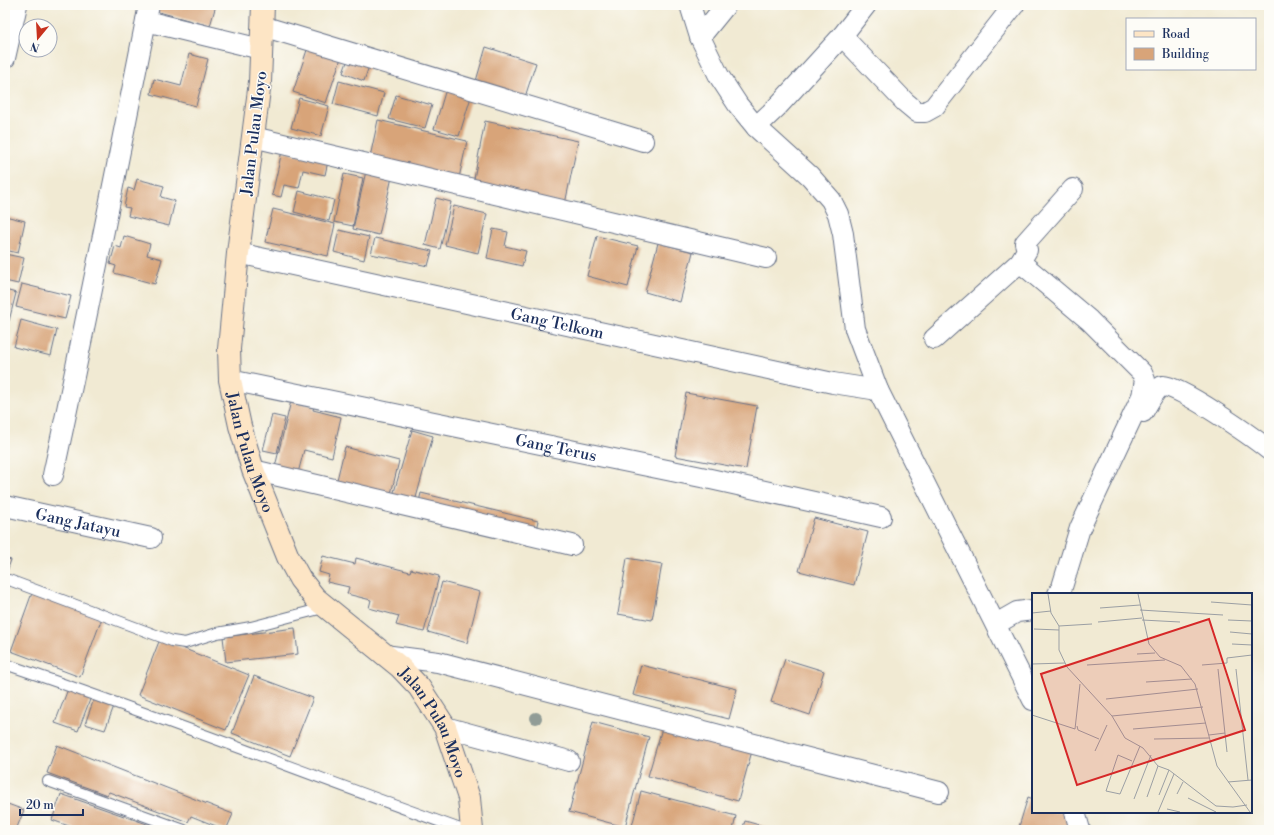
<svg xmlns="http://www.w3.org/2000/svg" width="1274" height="835" viewBox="0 0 1274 835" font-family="'Libre Bodoni',serif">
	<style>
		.building { fill: #d8a479 }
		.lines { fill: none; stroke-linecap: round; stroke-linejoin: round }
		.lane-casing { stroke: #667087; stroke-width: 12 }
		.street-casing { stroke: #667087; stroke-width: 22 }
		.secondary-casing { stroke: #667087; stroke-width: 24 }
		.lane { stroke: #fff; stroke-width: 10 }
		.street { stroke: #fff; stroke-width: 20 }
		.secondary { stroke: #fde5c5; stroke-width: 22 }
		.tree { fill: #919c96 }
		.labels { text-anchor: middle; stroke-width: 3; stroke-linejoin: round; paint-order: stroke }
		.street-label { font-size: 16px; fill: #1b2f5e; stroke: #fdfcf7 }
		.inset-road { fill: none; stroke: #9b9fa4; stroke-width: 1 }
		.view { fill: #d62828; fill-opacity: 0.15; stroke: #d62828; stroke-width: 2 }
		.inset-edge { fill: none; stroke: #1b2f5e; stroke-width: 2 }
	</style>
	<rect width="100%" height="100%" fill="#fdfcf7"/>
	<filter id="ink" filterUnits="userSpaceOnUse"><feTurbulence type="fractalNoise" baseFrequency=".025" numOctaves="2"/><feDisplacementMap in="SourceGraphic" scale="8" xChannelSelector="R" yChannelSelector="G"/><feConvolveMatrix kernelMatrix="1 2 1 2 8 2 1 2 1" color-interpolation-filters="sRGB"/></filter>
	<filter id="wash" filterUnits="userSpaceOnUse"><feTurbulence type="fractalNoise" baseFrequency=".012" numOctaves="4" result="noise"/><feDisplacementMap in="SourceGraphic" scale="16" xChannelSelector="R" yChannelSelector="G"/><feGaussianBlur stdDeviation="0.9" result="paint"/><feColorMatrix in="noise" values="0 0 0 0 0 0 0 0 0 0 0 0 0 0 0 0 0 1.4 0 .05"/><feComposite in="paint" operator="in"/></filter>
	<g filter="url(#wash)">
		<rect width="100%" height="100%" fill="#f1ead3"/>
		<g id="blocks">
			<!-- building -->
			<g class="building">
				<path d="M156 5H216L210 26 155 11Z"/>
				<path d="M308 47 341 58 326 103 293 92Z"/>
				<path d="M486 47 536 63 525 97 476 81Z"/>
				<path d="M189 54 208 59 196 106 151 94 154 79 181 86Z"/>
				<path d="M348 59 369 66 364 81 343 73Z"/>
				<path d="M339 81 384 93 378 116 333 104Z"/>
				<path d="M446 89 471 97 459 136 434 129Z"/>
				<path d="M396 95 432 105 425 128 389 119Z"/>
				<path d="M299 98 329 106 321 136 291 128Z"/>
				<path d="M378 120 467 141 459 178 370 157Z"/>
				<path d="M485 121 578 141 565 204 473 184Z"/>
				<path d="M282 151 328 161 325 175 303 170 299 188 284 185 281 197 272 195Z"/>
				<path d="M366 171 392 177 379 235 353 229Z"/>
				<path d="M344 174 363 178 353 226 334 222Z"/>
				<path d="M137 179 164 186 161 197 175 201 169 226 128 216 130 208 124 207 128 188 134 190Z"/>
				<path d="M299 191 334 200 329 221 294 212Z"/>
				<path d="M436 198 451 202 440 249 425 245Z"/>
				<path d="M454 206 487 214 478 253 445 245Z"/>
				<path d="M273 209 335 224 328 256 265 242Z"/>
				<path d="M5 216 25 221 18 253 5 250Z"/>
				<path d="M493 229 508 232 505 246 526 251 522 266 487 258Z"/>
				<path d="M339 230 369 237 364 260 334 252Z"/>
				<path d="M124 236 150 244 147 255 162 259 155 284 114 273 116 266 110 264 115 246 121 248Z"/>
				<path d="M597 236 638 246 628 287 587 276Z"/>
				<path d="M375 238 432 251 428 266 371 254Z"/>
				<path d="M658 243 693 252 680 302 645 292Z"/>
				<path d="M5 254 24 258 18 284 5 281Z"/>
				<path d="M22 284 71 296 65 319 16 307Z"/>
				<path d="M5 290 16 293 9 321 5 320Z"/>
				<path d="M21 320 57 330 51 356 14 347Z"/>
				<path d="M686 393 757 406 746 469 675 456Z"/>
				<path d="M291 401 314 406 313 410 341 417 332 457 304 450 297 477 274 471Z"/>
				<path d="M272 415 285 418 277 453 263 450Z"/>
				<path d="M412 430 433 436 414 505 392 499Z"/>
				<path d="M345 447 399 461 389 502 335 488Z"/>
				<path d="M421 493 538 521 535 533 418 506Z"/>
				<path d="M814 518 868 532 854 585 799 571Z"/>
				<path d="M323 556 355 564 356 558 410 572 411 569 439 576 424 632 396 625 399 616 369 608 371 600 347 594 349 587 327 582 329 575 319 572Z"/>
				<path d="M5 558 11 560 5 577Z"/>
				<path d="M627 558 662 564 652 620 618 614Z"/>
				<path d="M442 582 480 592 467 643 428 632Z"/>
				<path d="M32 593 102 618 80 677 11 651Z"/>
				<path d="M295 628 298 654 226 662 223 637Z"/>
				<path d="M160 639 249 675 226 730 138 695Z"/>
				<path d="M785 659 824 671 810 715 771 702Z"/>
				<path d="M641 665 737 689 729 719 633 695Z"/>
				<path d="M254 676 313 698 290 756 232 733Z"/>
				<path d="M68 689 91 697 78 731 55 723Z"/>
				<path d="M94 699 114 706 105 730 85 724Z"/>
				<path d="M593 722 649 737 625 827 569 812Z"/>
				<path d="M663 725 752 751 738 801 648 776Z"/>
				<path d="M57 745 233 814 226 830 191 816 188 822 109 792 107 795 47 773Z"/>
				<path d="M641 791 736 816 733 830H631Z"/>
				<path d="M61 794 164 830H80L52 820Z"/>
				<path d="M1028 797 1033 799V812H1068L1071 819 1068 830H1018Z"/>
				<path d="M5 803 24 810 16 830H5Z"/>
				<path d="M745 821 777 830H742Z"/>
				<path d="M888 826 898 830H886Z"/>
			</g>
		</g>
	</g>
	<g filter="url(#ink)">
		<use href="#blocks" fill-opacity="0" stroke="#667087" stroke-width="1"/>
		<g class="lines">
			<!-- lane casing -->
			<g class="lane-casing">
				<g id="lane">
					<path d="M9 580 172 641 185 643 217 633 251 627 327 607"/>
					<path d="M5 664C159 716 310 775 463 830"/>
					<path d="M48 781 184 830"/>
				</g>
			</g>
			<!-- street casing -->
			<g class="street-casing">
				<g id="street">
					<path d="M690 5 700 37 719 76 738 105 756 127 810 176 831 200 838 214 843 234 855 329 878 390 1033 700"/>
					<path d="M146 21 261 49"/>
					<path d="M262 26 643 141"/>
					<path d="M842 36 905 102 917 112H925L934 107 1014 5"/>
					<path d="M700 37 726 5"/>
					<path d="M5 58 17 5"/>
					<path d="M756 127 777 107 842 36 866 5"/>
					<path d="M253 137 766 258"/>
					<path id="s1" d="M238 253 833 383 878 390"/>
					<path d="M1020 262 1089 320 1142 373 1145 380 1142 396 1080 528 1062 587 1058 594"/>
					<path d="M934 339 1020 262 1027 250 1025 243 1073 189"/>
					<path id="s2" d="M230 380 706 478 881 517"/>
					<path d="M1143 412C1146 407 1156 387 1163 386 1179 385 1254 438 1269 450"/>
					<path d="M253 470 572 545"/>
					<path d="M53 475C87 319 118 162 149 5"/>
					<path id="s3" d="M5 506 151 538"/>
					<path d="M996 624 1017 612 1033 610"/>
					<path d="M384 655 438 662 939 792"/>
					<path d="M445 727 569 761"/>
					<path d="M1075 812 1080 830"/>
				</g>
			</g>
			<!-- secondary casing -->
			<g class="secondary-casing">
				<g id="secondary">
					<path id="s4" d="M263 5 260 82 238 253 229 349 230 380 240 426 253 470 288 557 300 579 315 598 400 667 419 687 445 727 469 798 472 830"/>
				</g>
			</g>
			<!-- lane -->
			<use href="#lane" class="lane"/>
			<!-- street -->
			<use href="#street" class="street"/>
			<!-- secondary -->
			<use href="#secondary" class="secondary"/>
		</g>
		<!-- trees -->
		<circle class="tree" cx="536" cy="718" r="6"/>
	</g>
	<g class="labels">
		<!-- street labels -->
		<g class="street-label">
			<text transform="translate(253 133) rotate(-83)" y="6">Jalan Pulau Moyo</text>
			<text dy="6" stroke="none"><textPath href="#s1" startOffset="327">Gang Telkom</textPath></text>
			<text dy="6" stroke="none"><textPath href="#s2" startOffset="333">Gang Terus</textPath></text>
			<text dy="6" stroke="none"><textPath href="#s4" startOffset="452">Jalan Pulau Moyo</textPath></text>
			<text dy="6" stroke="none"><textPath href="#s3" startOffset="75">Gang Jatayu</textPath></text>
			<text dy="6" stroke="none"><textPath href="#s4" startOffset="788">Jalan Pulau Moyo</textPath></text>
		</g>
	</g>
	<!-- overview -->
	<g transform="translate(1032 593)">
		<rect width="220" height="220" fill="#f1ead3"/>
		<path class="inset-road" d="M16 1 19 20 27 33V57L35 74 80 123 93 145 111 155 126 173 137 177 184 213 201 214 215 212M106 1 117 51 128 64 149 73 163 91 185 173 218 219M179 9 220 12M68 15 108 12M108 17 191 22M0 20 19 18M110 27 148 29M196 27 220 28M66 29 110 25M27 33 60 31M2 36 27 37M198 39 220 41M200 51 220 52M105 61 123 60M0 71 33 70M55 72 133 67M170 72 195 70V65L220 62M186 76 195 159M204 76 216 187M114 89 160 86M74 106 166 96M0 122 43 136 48 91M80 123 171 114M45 133 46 137 67 146M101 136 174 130M177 142 193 140M122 146 177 145M63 158 75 132M100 168 86 162 74 198 88 201 108 153M196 189 220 187M145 201 151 189M127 202 137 177M115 204 126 173M156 205 184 219M102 206 119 162M135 216 148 219M126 219 142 181"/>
		<path class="view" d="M177 26 213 137 45 192 9 81Z"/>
		<rect width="220" height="220" class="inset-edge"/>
	</g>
	<!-- margin -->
	<rect width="1274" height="835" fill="none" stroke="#fdfcf7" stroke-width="20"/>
	<!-- legend -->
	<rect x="1126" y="18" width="130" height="52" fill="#fdfcf7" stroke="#a3aaba"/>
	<rect x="1134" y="31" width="20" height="6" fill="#fde5c5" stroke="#a3aaba"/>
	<text x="1162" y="38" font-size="12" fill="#1b2f5e">Road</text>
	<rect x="1134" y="48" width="20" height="12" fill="#d8a479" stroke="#a3aaba"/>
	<text x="1162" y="58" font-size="12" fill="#1b2f5e">Building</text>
	<!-- north arrow -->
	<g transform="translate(38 38) rotate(198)"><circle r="19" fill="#fdfcf7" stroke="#a3aaba"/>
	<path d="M0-3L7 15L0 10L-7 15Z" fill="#c8321e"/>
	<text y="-6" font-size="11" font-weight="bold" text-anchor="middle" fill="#1b2f5e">N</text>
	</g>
	<!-- scale -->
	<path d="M20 809v6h63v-6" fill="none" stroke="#1b2f5e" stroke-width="2"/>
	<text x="26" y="809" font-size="12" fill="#1b2f5e" stroke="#fdfcf7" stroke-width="3" paint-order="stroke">20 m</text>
</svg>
